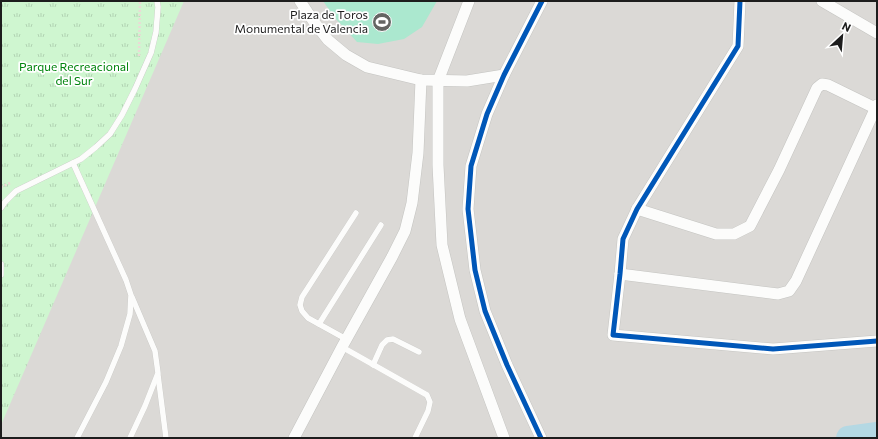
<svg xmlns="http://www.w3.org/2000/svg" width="878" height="439" viewBox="0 0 878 439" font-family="Commissioner,sans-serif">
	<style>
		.residential { fill: #dbd9d6 }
		.park { fill: url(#park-tufts) }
		.pitch { fill: #abe8cf }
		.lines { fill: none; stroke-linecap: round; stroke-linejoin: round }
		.river { stroke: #b4d8e3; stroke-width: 24 }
		.service-casing { stroke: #c4c4c1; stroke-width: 6 }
		.minor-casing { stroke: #c4c4c1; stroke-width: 12 }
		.path { stroke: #ebdad6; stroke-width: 2.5; stroke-dasharray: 2 2; stroke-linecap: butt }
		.service { stroke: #fcfcfb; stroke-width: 5.5 }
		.minor { stroke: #fcfcfb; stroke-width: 11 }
		.cycleway-casing { stroke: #fff; stroke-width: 8 }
		.cycleway { stroke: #0057b8; stroke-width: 5 }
		.labels { text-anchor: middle; stroke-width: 3.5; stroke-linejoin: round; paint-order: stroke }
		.poi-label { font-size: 12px; fill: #1d1d1d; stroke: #fff; text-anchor: end }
		.park-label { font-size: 12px; fill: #00850d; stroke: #fff }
	</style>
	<defs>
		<pattern id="park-tufts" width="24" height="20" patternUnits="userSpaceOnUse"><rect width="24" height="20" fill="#cff6d0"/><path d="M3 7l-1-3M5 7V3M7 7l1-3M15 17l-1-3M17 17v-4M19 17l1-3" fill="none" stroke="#b1d2b2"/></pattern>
	</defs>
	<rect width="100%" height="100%" fill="#eceae4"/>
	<!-- residential -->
	<rect class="residential" x="1" y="1" width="876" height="437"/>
	<!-- park -->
	<path class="park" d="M1 1H184L1 425Z"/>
	<!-- pitch -->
	<path class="pitch" d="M323 1H437L422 27 404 39 378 44 357 42 335 18Z"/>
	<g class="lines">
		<!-- river -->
		<path class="river" d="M848 438 877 434"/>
		<!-- service casing -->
		<g class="service-casing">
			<g id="service">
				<path d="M73 163 126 280 131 295 130 314 121 346 106 382 77 438"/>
				<path d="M1 208 5 202 16 191 81 159 96 147 110 134 122 115 135 89 151 53 156 32 158 7 157 1"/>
				<path d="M1 264V275"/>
				<path d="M319 324 381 225"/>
				<path d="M346 339 308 318 302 311 300 305 302 297 356 213"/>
				<path d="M342 347 427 395 430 402 428 411 415 438"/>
				<path d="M373 365 382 345 387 340 393 339 419 352"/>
				<path d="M158 375 166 438"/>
				<path d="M130 438 145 406 158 373 155 351 132 297"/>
			</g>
		</g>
		<!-- minor casing -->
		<g class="minor-casing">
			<g id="minor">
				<path d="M300 1 314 22 328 40 346 55 367 67 421 80 467 81 504 75"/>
				<path d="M469 1 438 81V165L442 245 460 319 504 438"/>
				<path d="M740 1 738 46 637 209 623 239 620 274 613 335 773 349 877 341"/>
				<path d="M822 1 877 33"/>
				<path d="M637 209 716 234H734L750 226 779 170 817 88 822 84 828 85 875 108"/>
				<path d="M620 274 778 294 789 291 796 281 877 105"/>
				<path d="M294 438 342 347 392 257 405 231 412 203 418 153 421 80"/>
				<path d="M541 438 507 365 485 311 475 270 468 209 471 166 487 114 504 75 542 1"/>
			</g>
		</g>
		<!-- path -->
		<g class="path">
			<path d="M139 56 140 1"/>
			<path d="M1 187 10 183"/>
		</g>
		<!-- service -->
		<use href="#service" class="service"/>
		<!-- minor -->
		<use href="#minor" class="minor"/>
		<!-- cycleway casing -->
		<g class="cycleway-casing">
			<g id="cycleway">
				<path d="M740 1 738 46 637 209 623 239 620 274 613 335 773 349 877 341"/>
				<path d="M541 438 507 365 485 311 475 270 468 209 471 166 487 114 504 75 542 1"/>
			</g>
		</g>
		<!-- cycleway -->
		<use href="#cycleway" class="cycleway"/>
	</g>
	<!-- icons -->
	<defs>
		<g id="stadium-disc" transform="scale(1)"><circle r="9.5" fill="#656563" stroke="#fff"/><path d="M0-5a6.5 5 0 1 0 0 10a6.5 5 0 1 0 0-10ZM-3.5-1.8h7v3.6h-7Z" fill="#fff"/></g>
	</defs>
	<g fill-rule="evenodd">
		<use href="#stadium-disc" x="382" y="22"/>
	</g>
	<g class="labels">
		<!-- poi labels -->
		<g class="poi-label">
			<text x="368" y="19">Plaza de Toros<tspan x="368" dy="14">Monumental de Valencia</tspan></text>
		</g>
		<!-- park labels -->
		<g class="park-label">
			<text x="74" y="71">Parque Recreacional<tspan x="74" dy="14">del Sur</tspan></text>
		</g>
	</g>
	<!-- border -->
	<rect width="878" height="439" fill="none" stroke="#1d1d1d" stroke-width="4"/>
	<!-- north arrow -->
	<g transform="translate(842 36) rotate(26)" stroke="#ffffff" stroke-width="3" paint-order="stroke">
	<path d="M0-3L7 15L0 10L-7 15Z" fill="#1d1d1d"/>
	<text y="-6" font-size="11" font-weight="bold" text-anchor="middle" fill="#1d1d1d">N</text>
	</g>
</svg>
